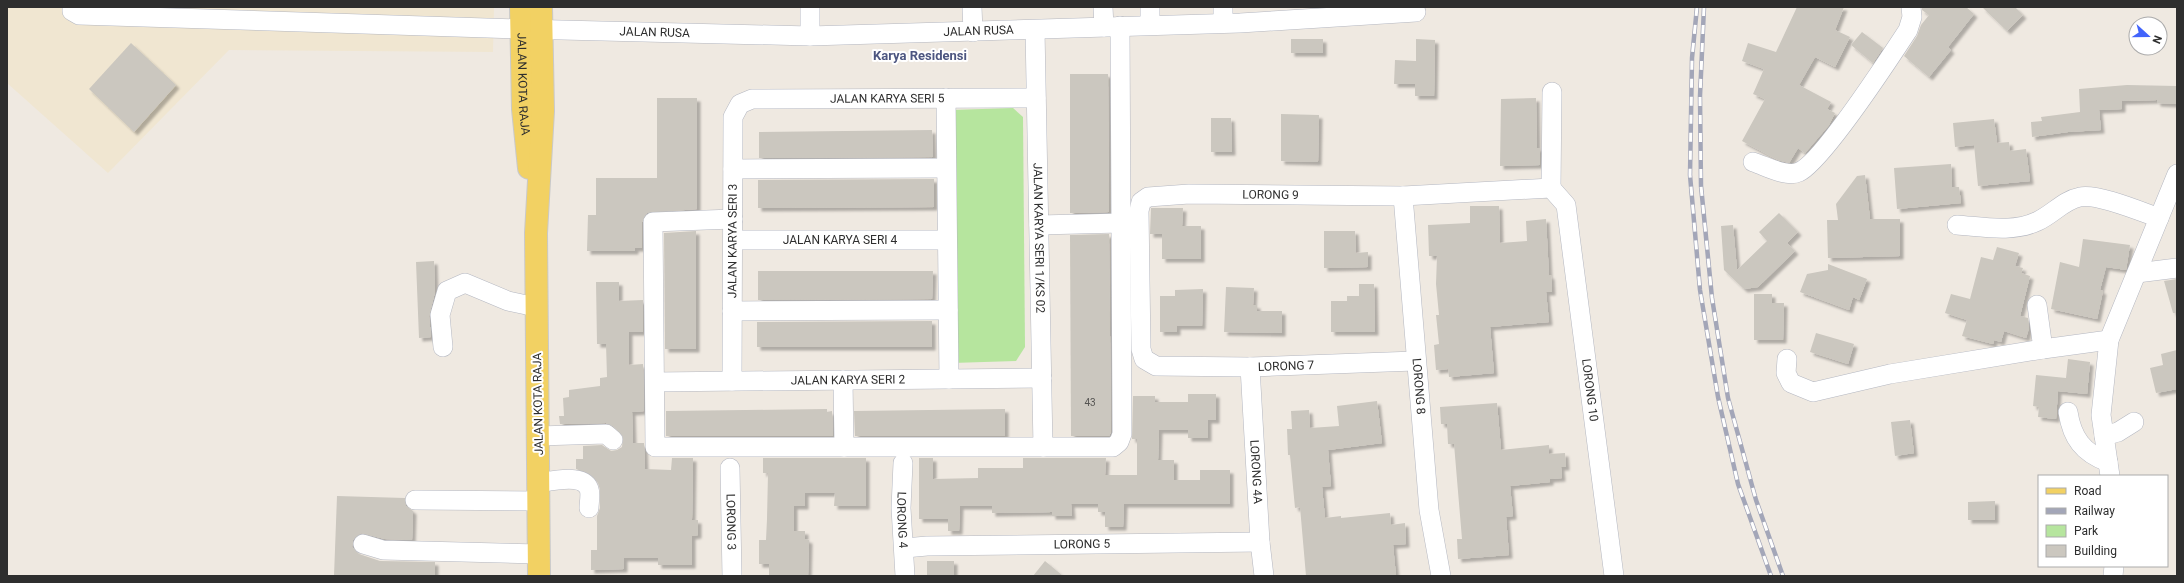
<svg xmlns="http://www.w3.org/2000/svg" width="2184" height="583" viewBox="0 0 2184 583" font-family="Roboto,sans-serif">
	<style>
		.education { fill: #f0e6d1 }
		.green { fill: #b6e59e }
		.building { fill: #cbc7bf; filter: url(#shadow) }
		.lines { fill: none; stroke-linecap: round; stroke-linejoin: round }
		.minor-casing { stroke: #b4b7c1; stroke-width: 20 }
		.major-casing { stroke: #c9c9c9; stroke-width: 24 }
		.minor { stroke: #fff; stroke-width: 19 }
		.major { stroke: #f2d163; stroke-width: 22 }
		.rail-casing { stroke: #a3a6b8; stroke-width: 4.5 }
		.rail { stroke: #fff; stroke-width: 3; stroke-dasharray: 9; stroke-linecap: butt }
		.labels { text-anchor: middle; stroke-width: 4; stroke-linejoin: round; paint-order: stroke }
		.number-label { font-size: 10px; fill: #555452 }
		.street-label { font-size: 12px; fill: #2e2e2e; stroke: #fff }
		.neighbourhood-label { font-size: 13px; font-weight: bold; fill: #4d5680; stroke: #fff }
	</style>
	<defs>
		<filter id="shadow"><feDropShadow dx="3.5" dy="3.5" stdDeviation="1" flood-color="#0004"/></filter>
	</defs>
	<rect width="100%" height="100%" fill="#efe9e1"/>
	<!-- education -->
	<path class="education" d="M7 7H494L493 52 229 50 108 173 7 83Z"/>
	<!-- green -->
	<path class="green" d="M1013 108 1023 117 1025 347 1016 361 952 363 951 110Z"/>
	<!-- building -->
	<g class="building">
		<path d="M1797 7H1844L1835 30 1850 37 1835 67 1815 57 1799 85 1831 102 1827 109 1835 113 1829 125 1805 153 1798 148 1789 163 1778 160 1742 141 1765 99 1753 94 1764 69 1742 61 1748 43 1776 52Z"/>
		<path d="M1922 7H1966L1974 14 1948 47 1951 50 1929 77 1904 56 1917 36 1921 25 1929 15 1922 10Z"/>
		<path d="M1982 7H2015L2023 15 2007 31Z"/>
		<path d="M1862 32 1883 48 1873 63 1851 45Z"/>
		<rect x="1291" y="39" width="32" height="14"/>
		<path d="M1416 39 1435 40 1434 96H1415V84H1394L1395 60 1416 61Z"/>
		<path d="M131 43 176 85 134 132 89 89Z"/>
		<path d="M1070 74H1108L1109 212 1070 213Z"/>
		<path d="M2127 85 2177 86V104L2157 103V100L2122 101V109L2099 110 2101 130 2068 132 2032 137 2031 122 2042 121 2041 117 2080 112 2079 89Z"/>
		<path d="M657 98H697V209L647 213 642 222V248H635V251H587L588 215H596V178H657Z"/>
		<path d="M1536 98 1537 148H1540V165L1500 166 1501 99Z"/>
		<path d="M1281 114 1319 115 1318 162 1281 161Z"/>
		<path d="M1211 118H1231L1232 152H1211Z"/>
		<path d="M1994 119 1997 143 2009 142 2010 151 2026 149 2030 181 1978 186 1974 145 1955 147 1953 123Z"/>
		<path d="M932 130 933 157 759 158V132Z"/>
		<path d="M1951 164 1952 187H1959L1961 203 1897 209 1894 168Z"/>
		<path d="M1865 175 1870 219H1900V256L1828 258 1827 220H1838L1836 204 1857 176Z"/>
		<path d="M934 179V207L758 208V180Z"/>
		<path d="M1470 206H1499L1500 243 1527 241 1526 221 1546 219 1549 276 1551 275 1552 292H1546L1549 322 1490 327 1494 373 1449 377 1448 369 1436 370 1434 345 1439 344 1436 315H1439L1436 284 1437 256H1429L1428 225 1470 223Z"/>
		<path d="M1151 208H1183L1182 226H1201V259H1162V234H1150Z"/>
		<path d="M1779 213 1798 232 1787 243 1795 251 1758 287 1744 289 1724 270 1721 226 1733 225 1737 270 1767 241 1759 232Z"/>
		<path d="M696 231V349H665L664 233Z"/>
		<path d="M1324 231H1355L1356 253 1368 252V267L1324 268Z"/>
		<path d="M1109 234 1111 432 1109 436H1071L1070 235Z"/>
		<path d="M2083 239 2130 245 2126 270 2106 267 2100 290 2103 291 2097 319 2051 309 2060 262 2079 267Z"/>
		<path d="M1997 247 2019 253 2015 266 2023 268 2021 273 2030 276 2020 316 2028 318 2029 328 2026 338 2004 331 2001 342 1994 340 1993 344 1962 336 1967 320 1945 313 1951 294 1970 299 1981 257 1993 260Z"/>
		<path d="M434 261 435 292 429 316 431 337 419 338 416 262Z"/>
		<path d="M1828 264 1867 279 1859 300 1853 297 1849 310 1800 292 1807 274 1828 270Z"/>
		<path d="M758 271H933L932 299 758 300Z"/>
		<path d="M2177 279V313H2173L2164 281Z"/>
		<path d="M596 282H619V301L643 300V332H629V365L643 364 644 411 632 412 633 443H644L645 469 671 470 672 458H693L692 520H698V535L692 536V565H658V558H624V569L591 570V550H597V516L600 508V490L598 483 591 475 576 469V459H583V446L602 445 611 451 617 450 622 447 623 437 613 426 606 423 560 424 559 416H564L563 398 569 397V390L600 386V378L607 377 606 344H597Z"/>
		<path d="M1359 284H1374L1375 332H1331V301H1347V296H1359Z"/>
		<path d="M1226 287 1254 288 1253 305H1257V311H1282V333L1224 332Z"/>
		<path d="M1203 289 1202 326H1177V332H1160V296H1175V290Z"/>
		<path d="M1754 294H1772V303H1784L1783 340H1754Z"/>
		<path d="M932 321V347H757V322Z"/>
		<path d="M1816 333 1854 344 1848 364 1810 352Z"/>
		<path d="M2177 350V389L2156 393 2150 368 2163 365 2161 354Z"/>
		<path d="M2068 359 2090 362 2087 394 2058 391 2056 419 2038 417 2039 407 2033 406 2036 375 2066 378Z"/>
		<path d="M1188 394H1216V420H1208V438H1188V430H1159L1158 460H1174V480H1200V470H1230V504H1124L1123 527H1105V512H1098V504H1071L1072 516H1052V512L992 513V506H960L959 531H948V519H919V458H933V479L978 478V468H1023V458H1106L1105 475H1137V439H1132L1133 396H1155V402H1188Z"/>
		<path d="M1377 401 1382 443 1328 450 1331 486 1322 487 1325 518 1341 516V518L1390 513 1391 525 1405 523 1406 544 1393 545 1396 576H1306L1300 507 1295 508 1290 455H1288L1287 429H1292L1291 411 1309 410 1310 428 1339 426 1337 406Z"/>
		<path d="M1497 403 1501 450 1549 445V454L1565 453 1566 467H1561L1562 478 1550 479V482L1510 486 1513 516 1506 517 1509 555 1458 559 1457 539H1462L1454 444H1448L1447 424H1441L1440 407Z"/>
		<path d="M827 409V412L832 411 833 436H666V411Z"/>
		<path d="M1005 409V436H855L854 411Z"/>
		<path d="M1910 420 1914 453 1895 456 1891 422Z"/>
		<path d="M763 458H866V506H834L835 493H805V506H794V531H805V539L809 540 808 576H769V564H759V540H766L767 519 768 473H763Z"/>
		<path d="M337 496 405 498 406 506 413 511 412 540 385 539 361 533 353 540 352 547 359 554 380 561 435 562V576H334Z"/>
		<path d="M1995 501V520H1968V502Z"/>
		<rect x="927" y="561" width="27" height="15"/>
		<path d="M1045 561 1063 576H1033Z"/>
	</g>
	<g class="lines">
		<!-- minor casing -->
		<g class="minor-casing">
			<g id="minor">
				<path id="s1" d="M72 7V11L79 15 521 29 810 36 1240 23 1416 12"/>
				<path d="M810 7V36"/>
				<path d="M972 7 973 32"/>
				<path d="M1103 7 1104 27"/>
				<path d="M1150 7V24"/>
				<path d="M1223 7V23"/>
				<path id="s2" d="M1035 30 1043 447"/>
				<path d="M946 98 949 379"/>
				<path d="M1753 162C1766 166 1786 178 1799 172 1822 162 1891 56 1908 30L1912 17 1911 7"/>
				<path d="M733 169 946 168"/>
				<path d="M1551 188 1552 92"/>
				<path id="s3" d="M1403 196 1429 510 1441 576"/>
				<path d="M733 219 653 222 655 447H1113L1119 442 1122 434 1120 26"/>
				<path d="M1039 225 1121 223"/>
				<path d="M1957 225C1984 227 2013 233 2038 221 2053 214 2064 200 2080 197 2097 193 2142 212 2159 218"/>
				<path id="s4" d="M733 240H947"/>
				<path d="M2137 273 2177 268"/>
				<path d="M2037 305 2043 349"/>
				<path d="M732 311 948 310"/>
				<path d="M443 347 440 315 447 291 465 283 508 301 536 307"/>
				<path d="M1787 359 1786 373 1791 383 1813 392 1890 374 2043 349 2109 340"/>
				<path id="s5" d="M1415 361 1250 367 1156 366 1144 359 1141 349 1139 211 1141 202 1148 197 1189 194 1403 196 1551 188 1566 205 1614 576"/>
				<path id="s6" d="M1250 367 1260 542 1264 576"/>
				<path d="M843 380 844 447"/>
				<path id="s7" d="M732 381 733 117 740 104 752 99 1036 98"/>
				<path id="s8" d="M655 382 1042 378"/>
				<path d="M2068 412C2072 438 2083 453 2108 462"/>
				<path d="M538 436 606 434 613 440"/>
				<path d="M2104 436 2118 432 2134 422"/>
				<path id="s9" d="M903 463 901 508 905 576"/>
				<path id="s10" d="M730 468 732 576"/>
				<path d="M2110 476 2101 415 2109 340 2177 174"/>
				<path d="M539 483C551 481 583 473 589 489 591 494 589 503 589 508"/>
				<path d="M415 500 539 501"/>
				<path d="M363 544 383 550 539 554"/>
				<path id="s11" d="M905 548 927 546 1260 542"/>
				<path d="M2113 576 2114 566"/>
			</g>
		</g>
		<!-- major casing -->
		<g class="major-casing">
			<g id="major">
				<path id="s12" d="M521 7 523 109 529 168"/>
				<path d="M539 576 536 233 543 111 541 7"/>
			</g>
		</g>
		<!-- minor -->
		<use href="#minor" class="minor"/>
		<!-- major -->
		<use href="#major" class="major"/>
		<!-- rail casing -->
		<g class="rail-casing">
			<g id="rail">
				<path d="M1697 7 1692 58 1690 175 1700 290 1718 397 1738 484 1771 576"/>
				<path d="M1704 7 1700 96 1701 186 1712 298 1728 398 1756 500 1783 576"/>
			</g>
		</g>
		<!-- rail -->
		<use href="#rail" class="rail"/>
	</g>
	<g class="labels">
		<!-- number labels -->
		<g class="number-label">
			<text x="1090" y="406">43</text>
		</g>
		<!-- street labels -->
		<g class="street-label">
			<text dy="4" stroke="none"><textPath href="#s1" startOffset="588">JALAN RUSA</textPath></text>
			<text dy="4" stroke="none"><textPath href="#s1" startOffset="912">JALAN RUSA</textPath></text>
			<text dy="4" stroke="none"><textPath href="#s12" startOffset="77">JALAN KOTA RAJA</textPath></text>
			<text dy="4" stroke="none"><textPath href="#s7" startOffset="427">JALAN KARYA SERI 5</textPath></text>
			<text dy="4" stroke="none"><textPath href="#s5" startOffset="562">LORONG 9</textPath></text>
			<text dy="4" stroke="none"><textPath href="#s2" startOffset="208">JALAN KARYA SERI 1/KS 02</textPath></text>
			<text dy="4" stroke="none"><textPath href="#s4" startOffset="107">JALAN KARYA SERI 4</textPath></text>
			<text dy="4" stroke="none"><textPath href="#s7" startOffset="140">JALAN KARYA SERI 3</textPath></text>
			<text transform="translate(1286 366) rotate(-2)" y="4">LORONG 7</text>
			<text dy="4" stroke="none"><textPath href="#s8" startOffset="193">JALAN KARYA SERI 2</textPath></text>
			<text dy="4" stroke="none"><textPath href="#s3" startOffset="191">LORONG 8</textPath></text>
			<text dy="4" stroke="none"><textPath href="#s5" startOffset="1052">LORONG 10</textPath></text>
			<text transform="translate(538 404) rotate(-91)" y="4">JALAN KOTA RAJA</text>
			<text dy="4" stroke="none"><textPath href="#s6" startOffset="105">LORONG 4A</textPath></text>
			<text dy="4" stroke="none"><textPath href="#s9" startOffset="57">LORONG 4</textPath></text>
			<text dy="4" stroke="none"><textPath href="#s10" startOffset="54">LORONG 3</textPath></text>
			<text dy="4" stroke="none"><textPath href="#s11" startOffset="177">LORONG 5</textPath></text>
		</g>
		<!-- neighbourhood labels -->
		<g class="neighbourhood-label">
			<text x="920" y="60">Karya Residensi</text>
		</g>
	</g>
	<!-- border -->
	<rect width="2184" height="583" fill="none" stroke="#2e2e2e" stroke-width="16"/>
	<!-- legend -->
	<rect x="2038" y="475" width="130" height="92" fill="#ffffff" stroke="#ababab"/>
	<rect x="2046" y="488" width="20" height="6" fill="#f2d163" stroke="#ababab"/>
	<text x="2074" y="495" font-size="12" fill="#2e2e2e">Road</text>
	<rect x="2046" y="508" width="20" height="6" fill="#a3a6b8" stroke="#ababab"/>
	<text x="2074" y="515" font-size="12" fill="#2e2e2e">Railway</text>
	<rect x="2046" y="525" width="20" height="12" fill="#b6e59e" stroke="#ababab"/>
	<text x="2074" y="535" font-size="12" fill="#2e2e2e">Park</text>
	<rect x="2046" y="545" width="20" height="12" fill="#cbc7bf" stroke="#ababab"/>
	<text x="2074" y="555" font-size="12" fill="#2e2e2e">Building</text>
	<!-- north arrow -->
	<g transform="translate(2148 36) rotate(111)"><circle r="19" fill="#ffffff" stroke="#ababab"/>
	<path d="M0-3L7 15L0 10L-7 15Z" fill="#4264fb"/>
	<text y="-6" font-size="11" font-weight="bold" text-anchor="middle" fill="#2e2e2e">N</text>
	</g>
</svg>
